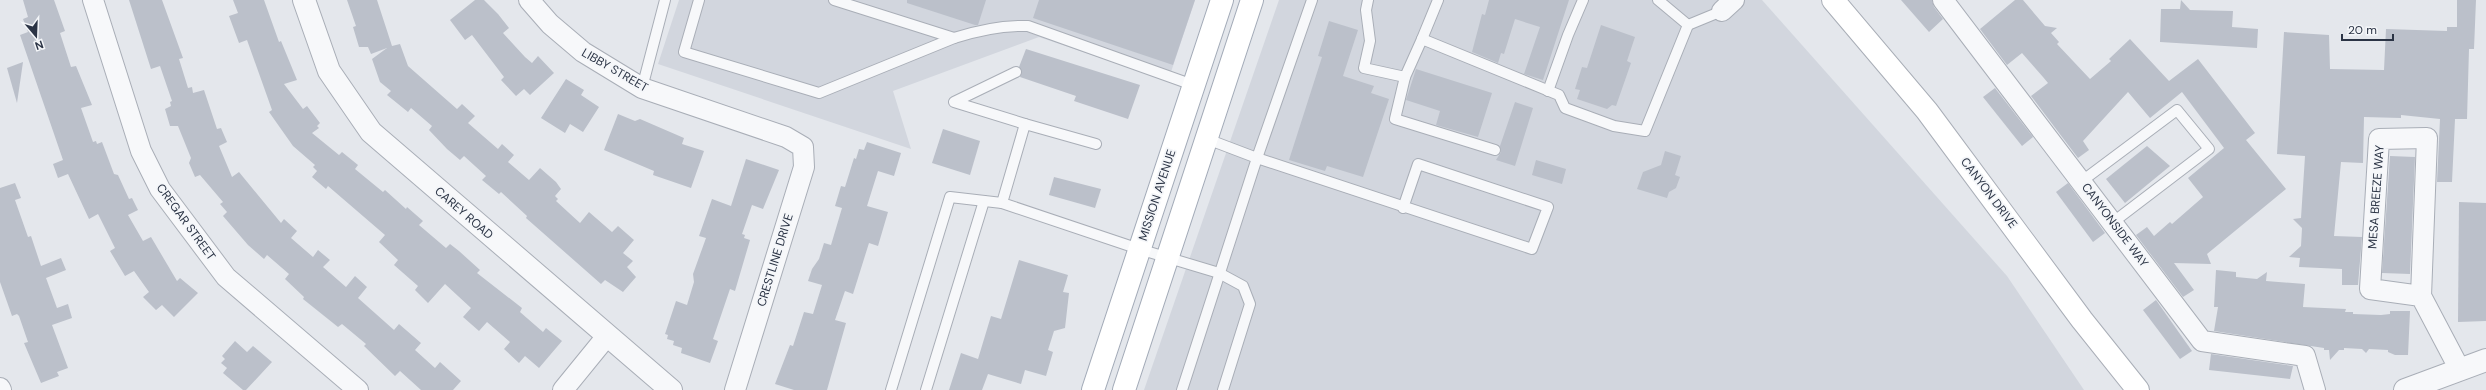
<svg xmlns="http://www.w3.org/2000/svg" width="2486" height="390" viewBox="0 0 2486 390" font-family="'DM Sans',sans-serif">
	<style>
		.built { fill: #d2d6de }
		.building { fill: #bbc0ca }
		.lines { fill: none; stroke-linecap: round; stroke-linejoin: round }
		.service-casing { stroke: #a9aeb7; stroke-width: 12 }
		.minor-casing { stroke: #a9aeb7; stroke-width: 22 }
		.tertiary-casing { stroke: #a9aeb7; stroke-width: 24 }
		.secondary-casing { stroke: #a9aeb7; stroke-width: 24 }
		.primary-casing { stroke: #a3abb8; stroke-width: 24 }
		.service { stroke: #f7f8fa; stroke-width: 10 }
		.minor { stroke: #f7f8fa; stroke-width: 20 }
		.tertiary { stroke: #f7f8fa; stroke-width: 22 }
		.secondary { stroke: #fff; stroke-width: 22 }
		.primary { stroke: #fff; stroke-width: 22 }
		.labels { text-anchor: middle; stroke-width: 3.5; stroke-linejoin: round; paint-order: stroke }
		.street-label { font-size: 12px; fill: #2b3445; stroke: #f4f6f9 }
	</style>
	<rect width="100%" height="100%" fill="#e4e7ec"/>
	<!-- built -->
	<g class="built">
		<path d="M679 0H1195L1168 81 1039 37 893 91 911 149 658 64Z"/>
		<path d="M1279 0H1762L2007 276 2084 390H1144Z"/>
	</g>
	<!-- building -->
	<g class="building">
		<path d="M23 0H54L65 31 60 33 71 67 76 66 92 105 81 108 93 142 96 141 97 144 102 142 114 174 118 175 129 199 132 198 138 210 128 215 143 241 151 237 177 281 180 278 198 293 174 317 162 305 156 310 143 297 149 292 134 271 125 276 110 251 115 248 98 214 89 219 68 174 58 178 53 164 63 160 20 35 28 32 23 19 28 17Z"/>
		<path d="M129 0H162L183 58 179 59 188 88 192 87 193 93 204 90 217 129 221 128 227 142 219 146 232 177 239 172 281 223 284 219 297 231 291 238 313 257 318 250 330 260 323 267 346 287 355 276 367 287 358 298 394 330 399 324 421 343 415 350 435 368 440 362 461 381 453 390H421L400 371 395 376 364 346 366 344 342 324 338 327 303 299 304 297 285 279 289 274 267 255 264 259 248 245 223 216 227 212 220 204 223 202 200 175 195 177 189 163 191 158 178 126H170L165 109 171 106 170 102 172 101 160 66 151 69Z"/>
		<path d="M233 0H264L279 42 281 41 297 80 284 84 303 109 307 106 320 123 317 126 319 128 312 133 339 155 342 152 358 165 355 169 383 192 385 190 406 209 407 207 423 221 419 225 446 248 450 244 459 251 480 270 477 273 522 308 520 312 543 332 546 328 562 341 539 368 525 356 519 363 504 349 510 342 487 322 479 331 463 317 471 308 445 284 428 303 415 290 418 286 394 265 398 260 379 242 385 235 328 186 326 189 312 177 317 171 313 167 315 165 293 146 269 112 272 110 247 40 239 43 229 16 238 13Z"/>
		<path d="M347 0H377L392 46 400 44 408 66 457 109 462 104 475 116 468 123 498 149 502 144 514 155 508 162 529 180 540 168 556 182 561 189 555 196 558 199 556 201 580 223 589 212 612 232 618 226 634 240 623 253 633 261 627 267 636 277 623 292 605 280 601 284 526 218 527 216 501 192 499 194 482 180 486 176 464 156 460 160 447 149 429 130 432 126 411 108 408 112 387 95 391 91 380 82 372 59 387 48 371 54 368 47H359L353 27 356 26Z"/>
		<path d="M475 0H484L498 14 509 28 503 33 525 57 532 63 538 56 554 73 530 95 524 89 516 96 501 80 504 77 472 35 465 40 450 20Z"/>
		<path d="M907 0H986L978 25H975L907 3Z"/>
		<path d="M1039 0H1195L1173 65 1033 18Z"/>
		<path d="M1489 0H1569L1543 80 1524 74 1540 27 1515 19 1504 54 1501 53 1498 63 1472 52 1482 14 1485 15Z"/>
		<path d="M1901 0H1932L1934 7 1943 19 1929 32Z"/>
		<path d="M2015 0H2023L2045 26 2057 28 2051 33 2059 42 2057 44 2090 79 2111 61 2109 59 2130 39 2169 81 2198 59 2255 133 2246 140 2286 189 2207 254 2211 264 2174 263 2194 290 2183 297 2136 235 2147 227 2154 236 2170 222 2172 224 2203 197 2188 178 2224 148 2182 92 2150 118 2128 92 2083 141 2089 150 2078 158 2031 96 2048 83 2043 77 2022 53 2007 65 1980 29Z"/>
		<path d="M2181 0 2190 10 2233 11 2232 27 2258 29 2257 48 2160 42 2161 9H2180Z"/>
		<path d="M2457 0H2476L2474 49H2469L2467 119H2455L2452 182H2437L2440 119 2401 115V118L2364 117 2363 163 2341 162 2334 236 2362 237 2358 285H2342V269L2299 267 2300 258 2289 257 2301 246 2302 228 2293 219 2301 218 2305 156 2277 154 2284 32 2329 35 2330 69 2384 70 2386 29 2447 31V27H2457Z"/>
		<path d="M1329 21 1358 30 1343 76 1374 86 1371 93 1389 99 1363 177 1327 166 1325 171 1289 160 1322 57 1318 56Z"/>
		<path d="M1601 25 1635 37 1627 61 1631 63 1616 106 1612 105 1607 109 1577 99 1580 90 1575 89 1582 67 1587 68Z"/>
		<path d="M1026 49 1140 85 1128 119 1074 101 1076 96 1020 77 1022 72 1019 67Z"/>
		<path d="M23 62 17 103 7 68Z"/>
		<path d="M1416 69 1492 93 1478 137 1436 125 1440 111 1406 100Z"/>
		<path d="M566 79 584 90 581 95 599 107 583 132 570 124 565 133 541 118Z"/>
		<path d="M1995 88 2033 137 2022 146 1983 97Z"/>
		<path d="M1515 102 1533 108 1515 166 1496 160 1501 152 1500 146Z"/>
		<path d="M618 114 635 121 640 119 684 138 682 144 704 151 691 188 653 175 654 171 604 150Z"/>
		<path d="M943 129 980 141 970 175 932 163Z"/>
		<path d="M867 142 901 153 894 176 878 171 867 206 888 212 878 246 869 243 853 294 845 291 835 320 846 323 827 390H794L775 384 790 345 793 346 804 312 813 314 822 285 808 281 812 269 819 259 824 243 831 245 842 208 835 206 841 186 845 187 854 158 856 159 859 149 864 150Z"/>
		<path d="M2147 146 2170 166 2125 203 2106 179Z"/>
		<path d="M1665 151 1681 156 1675 175 1680 177 1676 188 1669 192 1667 198 1637 189 1643 172 1661 165Z"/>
		<path d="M2390 156 2415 157 2410 274 2382 273Z"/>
		<path d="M746 159 779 170 763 209 752 205 742 234 745 235 744 238 750 240 735 291 730 289 713 339 718 341 710 363 681 353 682 348 673 345 674 341 667 339 668 335 665 334 676 301 687 305 694 282 693 274 706 238 699 236 712 199 731 206Z"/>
		<path d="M1536 160 1566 169 1562 184 1532 175Z"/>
		<path d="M1054 177 1101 189 1095 208 1049 195Z"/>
		<path d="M15 183 21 198 15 200 28 237 31 236 41 266 61 258 66 270 46 278 57 308 68 304 72 318 52 325 68 368 57 372 59 376 41 383 24 343 28 342 19 316 17 314 12 316 0 282V188Z"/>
		<path d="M2068 183 2105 233 2093 242 2056 192Z"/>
		<path d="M2459 202 2486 203V321L2458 322Z"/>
		<path d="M1019 260 1068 275 1063 292 1069 293 1065 328 1054 331 1048 350 1053 352 1046 376 1025 370 1021 384 988 374 982 390H949L961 353 978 359 991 316 1001 319Z"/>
		<path d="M2216 270 2236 272V277L2257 279 2267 272 2266 281 2305 284 2303 307 2346 309 2345 312H2353V314L2381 315 2390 314V311H2410L2408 355H2395L2388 352V350L2369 349 2366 353 2362 349 2344 348V350H2339L2330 360 2329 350H2324V348L2214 331 2218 307H2214Z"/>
		<path d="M2156 300 2192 351 2180 359 2143 310Z"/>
		<path d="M235 341 247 352 253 346 272 362 246 390H243L223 373 227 368 221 363 225 359 222 356Z"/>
		<path d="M2211 354 2293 366 2290 379 2209 370Z"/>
	</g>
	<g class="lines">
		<!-- service casing -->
		<g class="service-casing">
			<g id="service">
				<path d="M699 0 684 52 819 93 954 38 834 0"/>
				<path d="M1368 0 1366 10 1370 41 1364 68 1405 77 1422 39 1559 95 1565 108 1614 126 1645 131 1688 25"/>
				<path d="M1658 0 1688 25 1722 11"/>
				<path d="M954 38C979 30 1002 25 1028 26L1193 85"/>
				<path d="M1422 39 1438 0"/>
				<path d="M1016 72 954 102 1025 124"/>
				<path d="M1405 77 1395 119 1495 150"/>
				<path d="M642 88 665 0"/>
				<path d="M1548 91 1568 35 1583 0"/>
				<path d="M1207 139 1257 158 1312 0"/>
				<path d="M1096 144 1025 124 1002 203 1139 249 1219 273 1243 286 1250 304 1223 390"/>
				<path d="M2082 181 2177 110 2209 149 2112 223"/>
				<path d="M891 390 950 197 1002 203"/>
				<path d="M926 390 984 201"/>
				<path d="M1182 390 1257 158 1532 249 1548 207 1418 164 1403 208"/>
			</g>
		</g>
		<!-- minor casing -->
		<g class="minor-casing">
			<g id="minor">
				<path d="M93 0 141 151 160 189 226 277 358 390"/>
				<path d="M529 0 550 24 583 52 642 88 786 137 803 147 804 167 735 390"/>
				<path d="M1943 0 2202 341 2305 356 2315 390"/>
				<path d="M1722 11 1734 0"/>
				<path d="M2421 296 2370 289 2379 139 2427 138 2421 296 2460 370"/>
				<path d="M0 388 1 390"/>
				<path d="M563 390 607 336"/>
			</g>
		</g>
		<!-- tertiary casing -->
		<g class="tertiary-casing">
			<g id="tertiary">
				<path d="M304 0 329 71 371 132 671 390"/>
				<path d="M2405 390 2486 360"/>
			</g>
		</g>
		<!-- secondary casing -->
		<g class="secondary-casing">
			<path id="secondary" d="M1833 0 1927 111 2082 320 2138 390"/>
		</g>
		<!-- primary casing -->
		<g class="primary-casing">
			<g id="primary">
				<path d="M1093 390 1222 0"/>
				<path d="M1124 390 1252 0"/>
			</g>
		</g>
		<!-- service -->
		<use href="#service" class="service"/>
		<!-- minor -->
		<use href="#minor" class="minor"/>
		<!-- tertiary -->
		<use href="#tertiary" class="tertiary"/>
		<!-- secondary -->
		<use href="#secondary" class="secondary"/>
		<!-- primary -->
		<use href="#primary" class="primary"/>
	</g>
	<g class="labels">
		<!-- street labels -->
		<g class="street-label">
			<text transform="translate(615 70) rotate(30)" y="4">LIBBY STREET</text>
			<text transform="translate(1989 193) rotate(53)" y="4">CANYON DRIVE</text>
			<text transform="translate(1157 195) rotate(-72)" y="4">MISSION AVENUE</text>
			<text transform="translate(2376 197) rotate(-86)" y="4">MESA BREEZE WAY</text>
			<text transform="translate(464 213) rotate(41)" y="4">CAREY ROAD</text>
			<text transform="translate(186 222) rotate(54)" y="4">CREGAR STREET</text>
			<text transform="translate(2115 225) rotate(53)" y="4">CANYONSIDE WAY</text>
			<text transform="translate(775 260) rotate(-73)" y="4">CRESTLINE DRIVE</text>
		</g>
	</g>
	<!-- north arrow -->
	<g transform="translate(36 36) rotate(161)" stroke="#f4f6f9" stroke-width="3" paint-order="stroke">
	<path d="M0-3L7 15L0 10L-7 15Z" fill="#2b3445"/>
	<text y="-6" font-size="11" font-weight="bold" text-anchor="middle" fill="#2b3445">N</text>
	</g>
	<!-- scale -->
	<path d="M2342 34v6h51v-6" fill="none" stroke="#2b3445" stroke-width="2"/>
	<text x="2348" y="34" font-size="12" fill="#2b3445" stroke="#f4f6f9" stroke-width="3" paint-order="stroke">20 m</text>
</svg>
